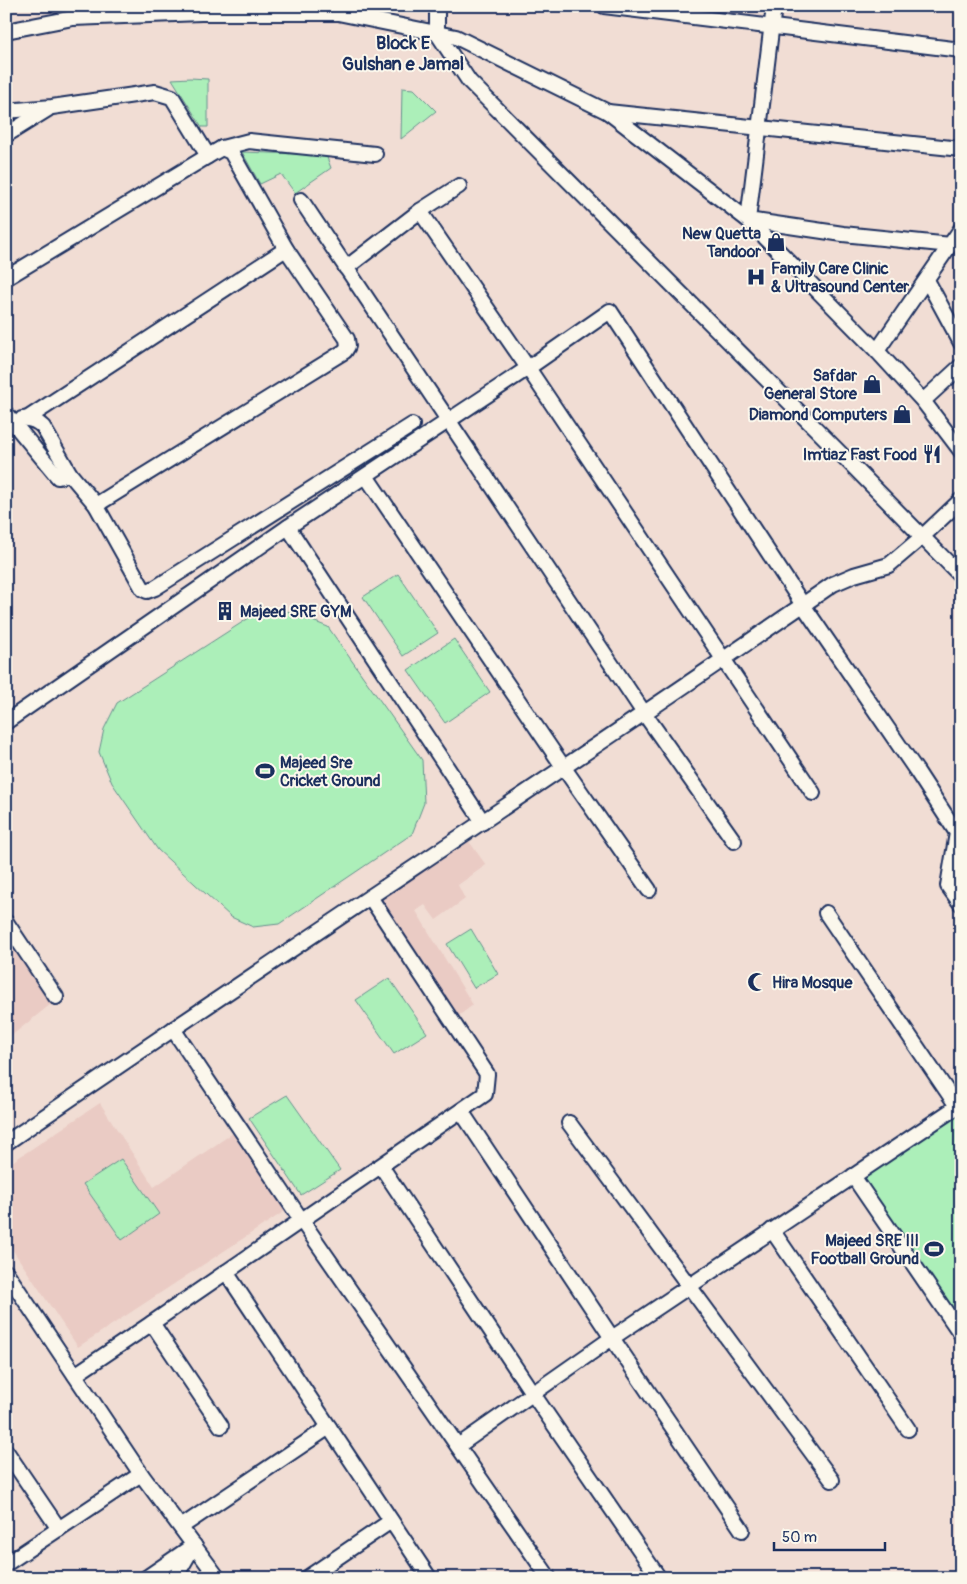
<svg xmlns="http://www.w3.org/2000/svg" width="967" height="1584" viewBox="0 0 967 1584" font-family="Pangolin,sans-serif">
	<style>
		.built { fill: #eacbc4 }
		.green { fill: #acefb9; stroke: #648f8c }
		.lines { fill: none; stroke-linecap: round; stroke-linejoin: round }
		.street-casing { stroke: #1b2f5e; stroke-width: 18 }
		.street { stroke: #fbf7ec; stroke-width: 14 }
		.labels { text-anchor: middle; stroke-width: 4; stroke-linejoin: round; paint-order: stroke }
		.poi-label { font-size: 16px; font-weight: bold; fill: #1b2f5e; stroke: #fbf7ec; text-anchor: end }
		.neighbourhood-label { font-size: 18px; font-weight: bold; fill: #1b2f5e; stroke: #fbf7ec }
	</style>
	<rect width="100%" height="100%" fill="#f1ddd4"/>
	<filter id="ink" filterUnits="userSpaceOnUse"><feTurbulence type="fractalNoise" baseFrequency=".02" numOctaves="2"/><feDisplacementMap in="SourceGraphic" scale="10" xChannelSelector="R" yChannelSelector="G"/><feConvolveMatrix kernelMatrix="1 2 1 2 8 2 1 2 1" color-interpolation-filters="sRGB"/></filter>
	<g filter="url(#ink)">
		<!-- built -->
		<g class="built">
			<path d="M468 840 486 865 458 885 465 899 436 920 425 905 416 911 473 1005 457 1017 378 900Z"/>
			<path d="M6 939 51 1004 6 1040Z"/>
			<path d="M100 1103 154 1187 233 1133 288 1209 78 1347 6 1240V1166Z"/>
		</g>
		<!-- green -->
		<g class="green">
			<path d="M190 78 208 79V127H202L172 79Z"/>
			<path d="M402 88 414 89 436 111 401 139Z"/>
			<path d="M242 152 326 155 331 168 295 193 281 174 260 184Z"/>
			<path d="M398 574 438 633 403 656 363 597Z"/>
			<path d="M287 611 328 627 422 760 424 803 412 834 279 924 253 927 231 917 158 850 112 783 99 752 104 729 117 703 252 616Z"/>
			<path d="M454 639 490 692 445 723 408 670Z"/>
			<path d="M471 929 498 974 474 988 447 944Z"/>
			<path d="M389 978 427 1033 394 1054 356 1000Z"/>
			<path d="M287 1095 340 1170 301 1195 249 1118Z"/>
			<path d="M961 1107V1323L853 1176Z"/>
			<path d="M121 1159 159 1214 122 1240 83 1184Z"/>
		</g>
		<g class="lines">
			<!-- street casing -->
			<g class="street-casing">
				<g id="street">
					<path d="M437 6V33L469 81 842 455 961 576"/>
					<path d="M604 6 961 50"/>
					<path d="M774 6 748 220 843 234 951 245"/>
					<path d="M6 31 73 18 201 13H338L456 37 608 112 748 220 877 351 923 401 961 451"/>
					<path d="M6 111 52 107 155 92 172 97 208 156 222 148 249 141 375 154"/>
					<path d="M608 112 961 149"/>
					<path d="M6 135 48 109"/>
					<path d="M301 200 644 713 734 841"/>
					<path d="M420 211 528 368 813 793"/>
					<path d="M346 268 420 211 459 186"/>
					<path d="M6 278 208 156"/>
					<path d="M927 280 961 343"/>
					<path d="M877 351 961 229"/>
					<path d="M923 401 961 366"/>
					<path d="M6 414 58 477 70 474 96 505 143 589 147 591 155 588 412 425"/>
					<path d="M28 418 286 249"/>
					<path d="M22 419C31 418 37 421 43 427L70 474"/>
					<path d="M366 476 564 768 649 890"/>
					<path d="M96 505 345 351 348 346 347 339 286 249 231 152 222 148"/>
					<path d="M288 527 483 822"/>
					<path d="M6 722 288 527 528 368 610 311 803 605 916 770 957 833 948 886 961 904"/>
					<path d="M826 913 957 1106"/>
					<path d="M6 922 56 997"/>
					<path d="M173 1029 302 1221 549 1578"/>
					<path d="M461 1111 612 1338 742 1530"/>
					<path d="M569 1123 832 1480"/>
					<path d="M6 1143C280 954 559 774 833 584L854 575 889 565 922 537 961 500"/>
					<path d="M381 1166 533 1394 659 1578"/>
					<path d="M853 1176 961 1334"/>
					<path d="M772 1230 908 1429"/>
					<path d="M6 1272 141 1474 218 1578"/>
					<path d="M226 1272 428 1576"/>
					<path d="M152 1323 221 1426"/>
					<path d="M75 1375 152 1323 485 1094 487 1074 370 897"/>
					<path d="M458 1446 612 1338 961 1104"/>
					<path d="M6 1451 59 1529"/>
					<path d="M181 1527 329 1427"/>
					<path d="M6 1564 141 1474"/>
					<path d="M146 1578 194 1545 175 1578"/>
					<path d="M307 1578 391 1521"/>
				</g>
			</g>
			<!-- street -->
			<use href="#street" class="street"/>
		</g>
	</g>
	<!-- icons -->
	<defs>
		<g id="shop-bare" transform="scale(1.5)"><path d="M-5-2.5h2.3a2.7 3.5 0 0 1 5.4 0H5L5.5 6h-11ZM-1.5-2.5h3a1.5 2.3 0 0 0-3 0Z" fill="#1b2f5e" stroke="#fbf7ec" stroke-width="2.5" paint-order="stroke"/></g>
		<g id="hospital-bare" transform="scale(1.5)"><path d="M-5-5h3v3.5h4V-5h3V5h-3V1.5h-4V5h-3Z" fill="#1b2f5e" stroke="#fbf7ec" stroke-width="2.5" paint-order="stroke"/></g>
		<g id="restaurant-bare" transform="scale(1.5)"><path d="M-5-6h1v4h1v-4h1v4h1v-4h1v5L-1.5 .5V6h-2V.5L-5-1ZM5-6V6H3V1.5H1.5Q1.5-4 5-6Z" fill="#1b2f5e" stroke="#fbf7ec" stroke-width="2.5" paint-order="stroke"/></g>
		<g id="building-bare" transform="scale(1.5)"><path d="M-4-6H4V6H1V3H-1V6H-4ZM-2.5-4.3h1.7v1.8h-1.7ZM.8-4.3h1.7v1.8H.8ZM-2.5-1h1.7V.8h-1.7ZM.8-1h1.7V.8H.8Z" fill="#1b2f5e" stroke="#fbf7ec" stroke-width="2.5" paint-order="stroke"/></g>
		<g id="stadium-bare" transform="scale(1.5)"><path d="M0-5a6.5 5 0 1 0 0 10a6.5 5 0 1 0 0-10ZM-3.5-1.8h7v3.6h-7Z" fill="#1b2f5e" stroke="#fbf7ec" stroke-width="2.5" paint-order="stroke"/></g>
		<g id="mosque-bare" transform="scale(1.5)"><path d="M3.5-4.9A6 6 0 1 0 3.5 4.9A5 5 0 1 1 3.5-4.9Z" fill="#1b2f5e" stroke="#fbf7ec" stroke-width="2.5" paint-order="stroke"/></g>
	</defs>
	<g fill-rule="evenodd">
		<use href="#shop-bare" x="776" y="242"/>
		<use href="#hospital-bare" x="756" y="277"/>
		<use href="#shop-bare" x="872" y="384"/>
		<use href="#shop-bare" x="902" y="414"/>
		<use href="#restaurant-bare" x="932" y="454"/>
		<use href="#building-bare" x="225" y="611"/>
		<use href="#stadium-bare" x="265" y="771"/>
		<use href="#mosque-bare" x="757" y="982"/>
		<use href="#stadium-bare" x="934" y="1249"/>
	</g>
	<g class="labels">
		<!-- poi labels -->
		<g class="poi-label">
			<text x="761" y="239">New Quetta<tspan x="761" dy="18">Tandoor</tspan></text>
			<text x="771" y="274" text-anchor="start">Family Care Clinic<tspan x="771" dy="18">&amp; Ultrasound Center</tspan></text>
			<text x="857" y="381">Safdar<tspan x="857" dy="18">General Store</tspan></text>
			<text x="887" y="420">Diamond Computers</text>
			<text x="917" y="460">Imtiaz Fast Food</text>
			<text x="240" y="617" text-anchor="start">Majeed SRE GYM</text>
			<text x="280" y="768" text-anchor="start">Majeed Sre<tspan x="280" dy="18">Cricket Ground</tspan></text>
			<text x="772" y="988" text-anchor="start">Hira Mosque</text>
			<text x="919" y="1246">Majeed SRE III<tspan x="919" dy="18">Football Ground</tspan></text>
		</g>
		<!-- neighbourhood labels -->
		<g class="neighbourhood-label">
			<text x="403" y="49">Block E<tspan x="403" dy="21">Gulshan e Jamal</tspan></text>
		</g>
	</g>
	<!-- margin -->
	<rect width="967" height="1584" fill="none" stroke="#fbf7ec" stroke-width="25"/>
	<rect x="12" y="12" width="942" height="1559" fill="none" stroke="#1b2f5e" stroke-width="2" filter="url(#ink)"/>
	<!-- scale -->
	<path d="M774 1542v8h111v-8" fill="none" stroke="#1b2f5e" stroke-width="2.5"/>
	<text x="782" y="1542" font-size="15" fill="#1b2f5e" stroke="#fbf7ec" stroke-width="4" paint-order="stroke">50 m</text>
</svg>
